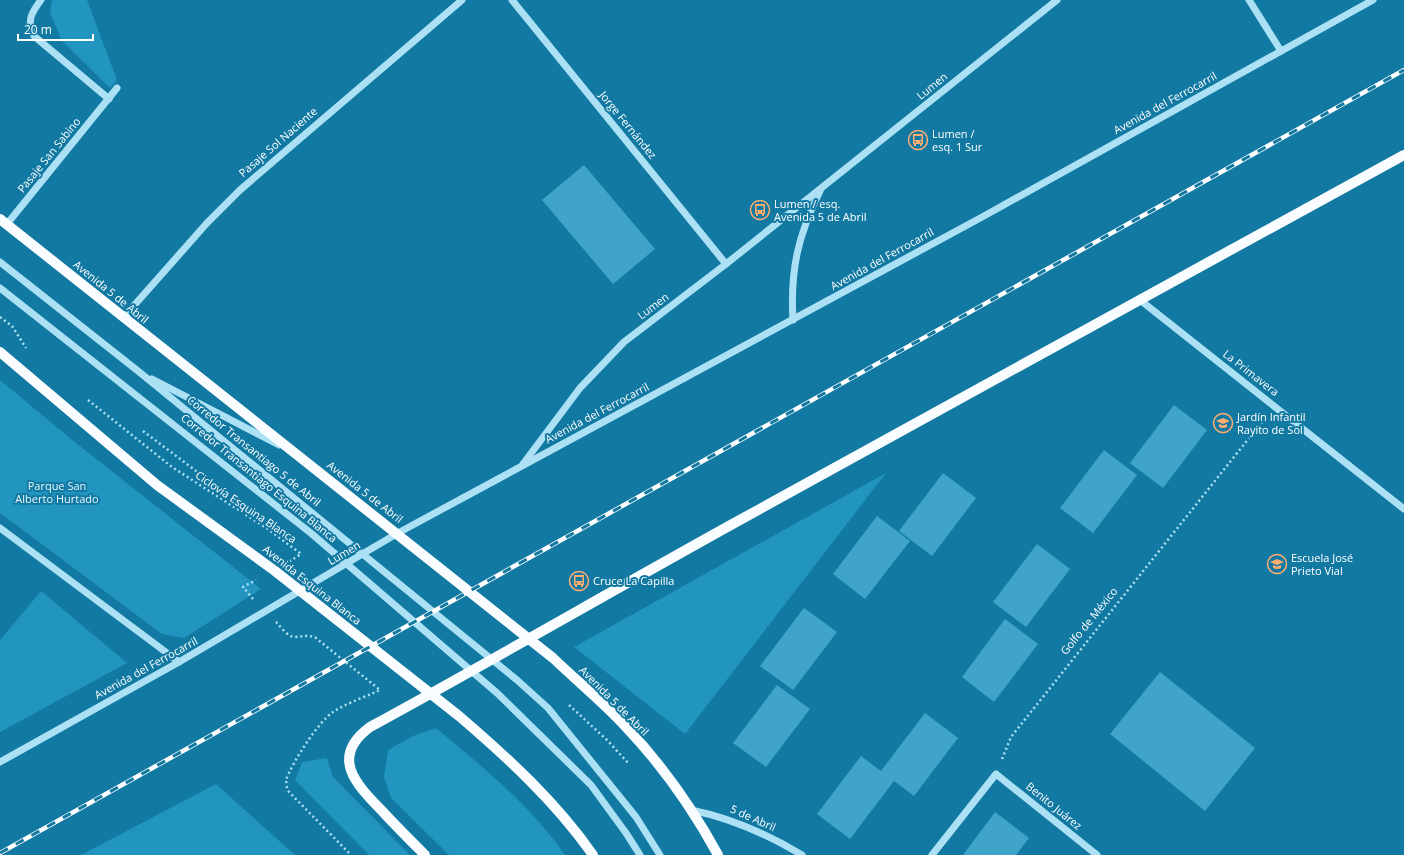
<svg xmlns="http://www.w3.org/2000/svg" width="1404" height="855" viewBox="0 0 1404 855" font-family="'Open Sans',sans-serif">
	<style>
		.green { fill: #2194bf }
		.building { fill: #40a4c9 }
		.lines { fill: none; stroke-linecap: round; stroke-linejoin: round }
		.path { stroke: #ace1f5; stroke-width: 2.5; stroke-dasharray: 2 3; stroke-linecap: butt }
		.minor { stroke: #ace1f5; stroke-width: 7 }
		.major { stroke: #fafdff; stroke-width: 10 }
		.rail-casing { stroke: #fff; stroke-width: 4.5 }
		.rail { stroke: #1279a2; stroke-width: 3; stroke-dasharray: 9; stroke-linecap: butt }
		.labels { text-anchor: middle; stroke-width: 4; stroke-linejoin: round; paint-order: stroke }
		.street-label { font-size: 11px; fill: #fff; stroke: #1279a2 }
		.poi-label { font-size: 11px; fill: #fff; stroke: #1279a2; text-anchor: start }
		.park-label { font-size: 11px; fill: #e8f8fe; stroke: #1279a2 }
	</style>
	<rect width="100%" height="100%" fill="#1279a2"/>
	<!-- green -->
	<g class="green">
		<path d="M52 0H87L117 80 110 88 62 41 50 13Z"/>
		<path d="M0 380 71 439 261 589 184 638 162 634 0 513Z"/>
		<path d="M886 473 685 734 574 647Z"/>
		<path d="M41 591 127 663 0 732V640Z"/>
		<path d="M436 728C481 766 531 805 565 855H449L391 798 384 777 388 750 413 736Z"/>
		<path d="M327 758 333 777 410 855H369L295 780 302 762Z"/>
		<path d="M216 784 295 855H81Z"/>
	</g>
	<!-- building -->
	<g class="building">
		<path d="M584 165 655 249 613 284 542 200Z"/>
		<path d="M1174 405 1207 430 1163 488 1130 463Z"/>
		<path d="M1104 450 1137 475 1093 533 1060 508Z"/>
		<path d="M943 473 976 498 932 556 899 531Z"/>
		<path d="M877 516 910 541 865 599 833 574Z"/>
		<path d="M1037 544 1070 569 1026 627 993 602Z"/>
		<path d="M804 608 837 632 793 690 760 666Z"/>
		<path d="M1005 619 1038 644 994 702 962 677Z"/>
		<path d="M1160 672 1255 748 1205 811 1110 734Z"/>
		<path d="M777 685 810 709 766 767 733 743Z"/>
		<path d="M925 713 958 738 914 796 894 781 850 839 817 814 861 756 881 771Z"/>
		<path d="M995 812 1029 838 1016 855H963Z"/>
	</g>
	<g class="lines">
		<!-- path -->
		<g class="path">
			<path d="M0 317 12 326 26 348"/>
			<path d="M88 400 172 467 268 529 301 554 290 561"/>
			<path d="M143 431 208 480 247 506"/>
			<path d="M253 599 243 587 256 580"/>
			<path d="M276 622C281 627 287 636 294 637 302 637 308 634 316 638L380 690C365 697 347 703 333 712 318 722 292 763 286 780L287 788 289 792 351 855"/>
			<path d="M569 705 608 741 629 764"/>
			<path d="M1002 759 1011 737 1265 418"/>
		</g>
		<!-- minor -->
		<g class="minor">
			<path d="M41 0C32 12 26 21 34 36L109 99"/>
			<path d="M512 0 726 264"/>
			<path d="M1249 0 1281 51"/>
			<path d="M7 224 117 88"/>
			<path d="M0 262 138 371 517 680 548 708 636 817 660 855"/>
			<path d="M0 288 312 534 497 693 591 785 626 833 640 855"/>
			<path d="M1140 300 1404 509"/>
			<path d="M123 318 207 223 240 190 462 0"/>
			<path d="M793 320C790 271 798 235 820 191"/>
			<path d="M152 379 279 445"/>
			<path d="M523 464 580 388 624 342 726 264 1057 0"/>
			<path d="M0 528 179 662"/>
			<path d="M0 762 179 662 398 533 984 216 1373 0"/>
			<path d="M691 810C731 818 767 834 802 855"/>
			<path d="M932 855 996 774 1097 855"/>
		</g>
		<!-- major -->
		<g class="major">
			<path d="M0 219 553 658C577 681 603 702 626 727 662 765 693 809 718 855"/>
			<path d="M0 352 157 485 275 571 459 716C508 758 556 802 593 855"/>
			<path d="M425 855C411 841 397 827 384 813 358 786 328 758 370 727 493 660 615 589 738 521 959 398 1182 277 1404 155"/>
		</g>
		<!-- rail casing -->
		<g class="rail-casing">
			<path id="rail" d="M0 853 1404 70"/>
		</g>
		<!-- rail -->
		<use href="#rail" class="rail"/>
	</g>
	<!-- icons -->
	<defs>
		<g id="bus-ring" transform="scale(1)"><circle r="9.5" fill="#1279a2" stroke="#ffae70" stroke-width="1.5"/><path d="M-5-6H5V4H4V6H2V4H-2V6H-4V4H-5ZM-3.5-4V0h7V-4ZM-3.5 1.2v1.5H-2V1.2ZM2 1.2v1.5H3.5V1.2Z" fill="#ffae70"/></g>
		<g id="school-ring" transform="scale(1)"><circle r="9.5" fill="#1279a2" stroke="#ffae70" stroke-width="1.5"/><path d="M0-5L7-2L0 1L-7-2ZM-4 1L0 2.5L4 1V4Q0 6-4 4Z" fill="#ffae70"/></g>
	</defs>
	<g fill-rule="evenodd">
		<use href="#bus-ring" x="918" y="140"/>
		<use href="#bus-ring" x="760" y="210"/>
		<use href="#school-ring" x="1223" y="423"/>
		<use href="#school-ring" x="1277" y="564"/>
		<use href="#bus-ring" x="579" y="581"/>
	</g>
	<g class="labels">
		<!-- street labels -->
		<g class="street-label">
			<text transform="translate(932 86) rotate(-39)" y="4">Lumen</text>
			<text transform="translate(1165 103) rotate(-29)" y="4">Avenida del Ferrocarril</text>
			<text transform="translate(628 125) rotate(51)" y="4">Jorge Fernández</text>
			<text transform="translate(278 142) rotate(-41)" y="4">Pasaje Sol Naciente</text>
			<text transform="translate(49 155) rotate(-51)" y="4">Pasaje San Sabino</text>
			<text transform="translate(882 259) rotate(-29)" y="4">Avenida del Ferrocarril</text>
			<text transform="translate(111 292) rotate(39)" y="4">Avenida 5 de Abril</text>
			<text transform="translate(653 306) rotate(-37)" y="4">Lumen</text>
			<text transform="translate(1251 373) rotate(38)" y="4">La Primavera</text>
			<text transform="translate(597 413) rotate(-28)" y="4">Avenida del Ferrocarril</text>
			<text transform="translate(254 451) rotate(39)" y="4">Corredor Transantiago 5 de Abril</text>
			<text transform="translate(259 478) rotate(39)" y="4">Corredor Transantiago Esquina Blanca</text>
			<text transform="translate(365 492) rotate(38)" y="4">Avenida 5 de Abril</text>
			<text transform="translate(246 507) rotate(34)" y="4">Ciclovía Esquina Blanca</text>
			<text transform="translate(344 553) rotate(-31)" y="4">Lumen</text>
			<text transform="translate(312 585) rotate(38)" y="4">Avenida Esquina Blanca</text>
			<text transform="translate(1089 621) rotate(-51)" y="4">Golfo de México</text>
			<text transform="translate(146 668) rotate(-29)" y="4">Avenida del Ferrocarril</text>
			<text transform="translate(614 701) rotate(45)" y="4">Avenida 5 de Abril</text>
			<text transform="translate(1054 806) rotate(39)" y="4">Benito Juárez</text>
			<text transform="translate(753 818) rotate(24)" y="4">5 de Abril</text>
		</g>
		<!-- poi labels -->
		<g class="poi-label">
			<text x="932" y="138">Lumen /<tspan x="932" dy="13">esq. 1 Sur</tspan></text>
			<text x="774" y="208">Lumen / esq.<tspan x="774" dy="13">Avenida 5 de Abril</tspan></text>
			<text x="1237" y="421">Jardín Infantil<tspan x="1237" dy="13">Rayito de Sol</tspan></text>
			<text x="1291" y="562">Escuela José<tspan x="1291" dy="13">Prieto Vial</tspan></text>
			<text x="593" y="585">Cruce La Capilla</text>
		</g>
		<!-- park labels -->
		<g class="park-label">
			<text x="57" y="490">Parque San<tspan x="57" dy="13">Alberto Hurtado</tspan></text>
		</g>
	</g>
	<!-- scale -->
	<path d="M18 34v6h75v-6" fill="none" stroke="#ffffff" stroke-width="2"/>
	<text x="24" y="34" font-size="12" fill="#ffffff" stroke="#1279a2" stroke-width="3" paint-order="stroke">20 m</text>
</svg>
